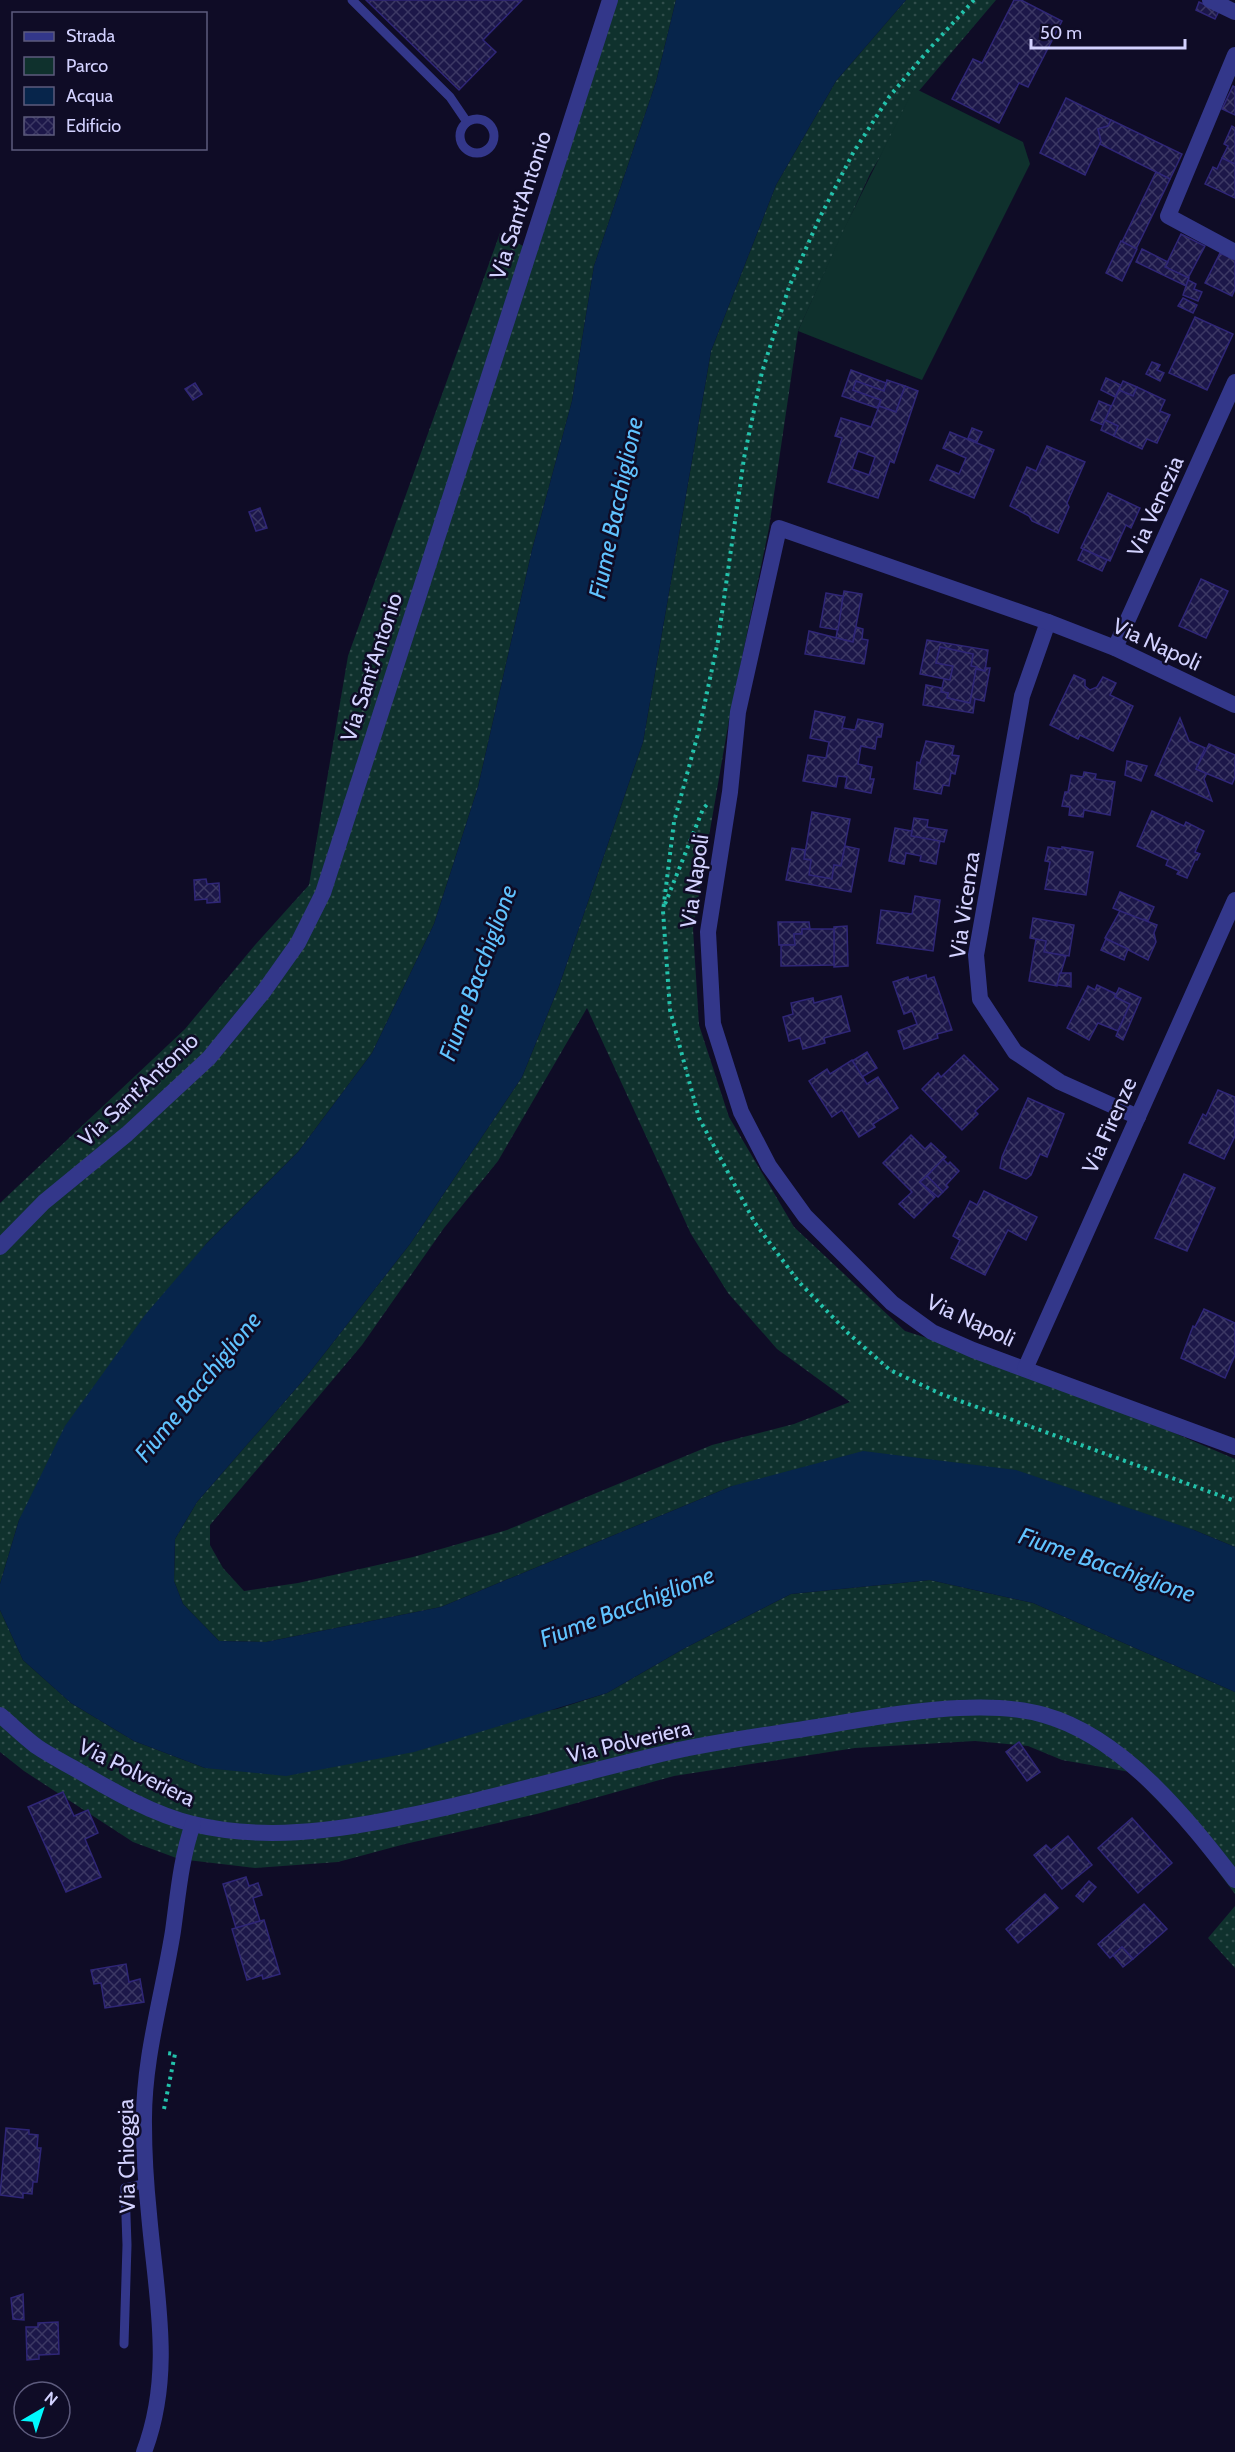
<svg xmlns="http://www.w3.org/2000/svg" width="1235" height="2452" viewBox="0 0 1235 2452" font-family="Cabin,sans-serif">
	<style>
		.green { fill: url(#green-dots); fill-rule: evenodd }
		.pitch { fill: #0f312d }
		.water { fill: #07254b }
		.building { fill: url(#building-cross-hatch); stroke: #2f2677; stroke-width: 1.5; fill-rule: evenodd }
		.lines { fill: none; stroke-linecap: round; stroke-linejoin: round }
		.path { stroke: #23c2ab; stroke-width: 4; stroke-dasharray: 3 4.5; stroke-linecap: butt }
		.service { stroke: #33378a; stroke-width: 9 }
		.minor { stroke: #33378a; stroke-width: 16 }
		.tertiary { stroke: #33378a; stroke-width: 16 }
		.labels { text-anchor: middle; stroke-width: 5; stroke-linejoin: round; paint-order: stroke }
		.street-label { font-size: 22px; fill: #d3d2ff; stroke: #0f0c26 }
		.water-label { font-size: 24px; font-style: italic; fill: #60c3ff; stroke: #0f0c26 }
	</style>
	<defs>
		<pattern id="green-dots" width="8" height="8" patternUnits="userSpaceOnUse" patternTransform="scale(1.5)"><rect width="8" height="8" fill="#0f312d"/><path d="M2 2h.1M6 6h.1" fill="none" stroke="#314e4c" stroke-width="1.8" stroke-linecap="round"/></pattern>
		<pattern id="building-cross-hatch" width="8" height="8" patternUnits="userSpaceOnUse" patternTransform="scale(1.5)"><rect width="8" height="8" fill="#1c1749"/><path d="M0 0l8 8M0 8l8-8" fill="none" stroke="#3c3864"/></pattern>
	</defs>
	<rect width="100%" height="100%" fill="#0f0c26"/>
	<!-- green -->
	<g class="green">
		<path d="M612 0H676L656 82 594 266 572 401 532 550 478 787 434 924 372 1053 298 1152 206 1244 19 1520 0 1584V1203L185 1029 255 945 309 885 348 656 500 233 530 250Z"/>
		<path d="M906 0H996L918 92 870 174 798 331 769 528 729 720 693 929 699 1025 729 1117 794 1227 905 1331 1025 1369 1235 1459V1547L1194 1530 732 1486 441 1607 266 1642 219 1641 183 1604 174 1581 175 1539 197 1502 306 1377 410 1244 522 1077 559 986 643 742 711 351 776 185 836 81ZM587 1008 691 1234 728 1293 777 1349 850 1402 794 1424 712 1445 507 1530 413 1557 298 1583 244 1591 223 1568 210 1545V1525L362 1345 444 1228 498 1161Z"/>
		<path d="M930 1580 1033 1603 1235 1692V1894L1189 1833 1130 1772 1062 1760 1028 1746 975 1741 855 1748 674 1776 537 1814 405 1844 338 1862 255 1868 179 1859 133 1842 24 1771 0 1752V1610L23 1660 71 1703 134 1741 205 1768 557 1709 607 1693 685 1648 791 1594Z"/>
		<path d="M1235 1906V1968L1208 1938Z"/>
	</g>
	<!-- pitch -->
	<path class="pitch" d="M914 88 1023 142 1030 164 922 380 798 331 843 231Z"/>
	<!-- water -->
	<path class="water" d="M676 0H906L836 81 776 185 711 351 643 742 559 986 522 1077 410 1244 306 1377 197 1502 175 1539 174 1581 183 1604 219 1641 266 1642 441 1607 732 1486 863 1451 1016 1470 1194 1530 1235 1547V1692L1033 1603 930 1580 791 1594 685 1648 607 1693 414 1752 286 1776 205 1768 134 1741 71 1703 23 1660 0 1610V1584L19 1520 65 1426 145 1315 206 1244 298 1152 372 1053 434 924 478 787 532 550 572 401 594 266 656 82Z"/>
	<!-- building -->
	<g class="building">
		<path d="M366 0H522L483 40 496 52 459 90Z"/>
		<path d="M1014 0H1021L1062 21 1028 87 1019 83 999 123 952 99 973 59 982 63Z"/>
		<path d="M1199 2 1219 11 1215 19 1196 10Z"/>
		<path d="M1233 86 1235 87V115L1222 109Z"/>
		<path d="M1066 98 1111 120 1108 126 1098 129 1101 141 1085 175 1040 153Z"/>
		<path d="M1111 120 1182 154 1170 179 1100 144 1101 141 1098 129 1108 126Z"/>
		<path d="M1232 126 1235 128V164L1222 158 1228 146 1224 144Z"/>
		<path d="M1222 158 1235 164V198L1205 184 1213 167 1217 169Z"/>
		<path d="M1156 172 1170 179 1136 249 1122 242Z"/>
		<path d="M1181 234 1205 246 1188 278 1165 267Z"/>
		<path d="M1121 241 1137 249 1122 281 1106 273Z"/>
		<path d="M1142 249 1168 262 1165 267 1189 278 1186 286 1136 262Z"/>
		<path d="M1220 253 1235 260V289L1232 296 1205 283Z"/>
		<path d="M1188 280 1196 284 1194 289 1202 292 1198 301 1183 295Z"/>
		<path d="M1183 298 1197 305 1193 313 1178 306Z"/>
		<path d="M1195 317 1233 334 1207 390 1169 373Z"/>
		<path d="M1152 362 1160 365 1157 370 1164 373 1160 381 1146 374Z"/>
		<path d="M851 370 886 383 884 391 856 381 853 390 881 400 877 408 842 396Z"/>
		<path d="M1106 378 1121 385 1115 397 1101 390Z"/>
		<path d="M887 380 905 386 896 412 879 406 881 400 853 390 856 381 884 391Z"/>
		<path d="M1123 381 1137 387 1133 396 1119 390Z"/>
		<path d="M195 383 202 394 193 400 185 389Z"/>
		<path d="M905 386 918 391 894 463 890 461 878 498 828 482 842 438 835 436 841 418 871 427 879 406 896 412ZM858 451 875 457 869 475 852 469Z"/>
		<path d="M1137 387 1165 400 1160 411 1170 415 1157 443 1147 439 1142 449 1114 436 1118 426 1105 420 1119 390 1133 396Z"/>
		<path d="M1099 401 1111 406 1103 425 1091 420Z"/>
		<path d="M1105 420 1118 426 1114 436 1101 430Z"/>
		<path d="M972 428 982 432 977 442 968 438Z"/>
		<path d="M950 432 994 450 974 498 930 480 937 465 959 474 966 458 943 448Z"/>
		<path d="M1047 446 1085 462 1067 503 1069 507 1058 533 1032 521 1029 516 1010 506 1027 467 1036 471Z"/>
		<path d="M1108 493 1140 508 1131 528 1126 525 1110 561 1081 548Z"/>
		<path d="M260 508 267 528 256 531 249 512Z"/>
		<path d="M1083 549 1107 560 1102 571 1078 560Z"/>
		<path d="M1201 579 1228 591 1206 638 1179 626Z"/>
		<path d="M844 591 862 594 853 642 836 638Z"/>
		<path d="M826 593 843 596 838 630 820 627Z"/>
		<path d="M856 627 863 629 862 639 868 640 864 664 805 654 809 631 853 642Z"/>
		<path d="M927 640 988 650 985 671 971 666 973 654 940 647 936 663 953 666 950 680 920 674Z"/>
		<path d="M940 647 973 654 971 666 977 667 970 703 947 698 948 693 941 692 944 679 950 680 953 666 936 663Z"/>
		<path d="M985 668H990L984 701 975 699 973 713 923 705 926 685 942 688 941 692 948 693 947 698 970 703 976 669 985 671Z"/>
		<path d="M1074 675 1085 680V686L1090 690 1097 687 1103 677 1116 683 1110 695 1133 706 1113 751 1080 735 1078 739 1050 725Z"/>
		<path d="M815 711 845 717 842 728 855 730 858 719 883 724 881 737H877L875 749 861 746 858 764 872 767 870 779H874L871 793 845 788 847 777 838 776 836 787 803 781 808 755 826 758 829 742 810 738Z"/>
		<path d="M1180 718 1189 741 1205 748 1196 769 1207 773 1204 779 1212 801 1155 775Z"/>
		<path d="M926 741 954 746 952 755 959 756 955 774 951 773 949 786 943 785 941 794 914 789 917 762 920 763Z"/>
		<path d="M1209 744 1235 755V777L1232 784 1196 769Z"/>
		<path d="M1127 761 1147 766 1141 781 1125 775Z"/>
		<path d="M1084 772 1096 774 1095 779 1115 782 1110 815 1084 810 1083 817 1069 815 1070 807 1062 806 1065 792H1068L1071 775 1083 777Z"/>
		<path d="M1152 811 1184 826 1186 822 1204 831 1195 852 1200 854 1197 860H1195L1187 878 1177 874 1179 871 1166 865 1168 860 1137 846Z"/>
		<path d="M812 812 850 819 841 866 834 865 832 879 809 875 811 860 804 859Z"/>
		<path d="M914 818 928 820 927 827 947 830 944 842 911 836Z"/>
		<path d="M895 828 912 831 911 836 940 841 936 864 920 861 921 856 906 853 904 864 889 861Z"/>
		<path d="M845 846 859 849 851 892 786 880 792 848 805 850 804 859 811 860 809 875 832 879 834 865 841 866Z"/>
		<path d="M1048 847 1062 849V847L1093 852 1086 895 1045 889 1050 862 1045 861Z"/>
		<path d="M206 879 207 884 219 883 220 902 207 903V899L195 900 194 880Z"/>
		<path d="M1120 892 1154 907 1148 921 1144 919 1143 921 1113 908Z"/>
		<path d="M915 896 940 900 933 951 877 943 881 910 912 914Z"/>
		<path d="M1120 911 1157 925 1154 933 1156 942 1148 960 1105 938Z"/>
		<path d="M1033 918 1074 925 1069 956 1044 952 1046 941 1030 938Z"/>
		<path d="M778 922H809L810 929H802V934H794L795 945H779Z"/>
		<path d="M847 926 848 966 834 967V927Z"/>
		<path d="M802 929H834V965L781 966V945H795L794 934H802Z"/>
		<path d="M1036 939 1046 941 1044 952 1066 956 1057 986 1029 981Z"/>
		<path d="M1106 939 1128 949 1124 960 1101 950Z"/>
		<path d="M1060 973H1071V987L1057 985Z"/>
		<path d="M926 975 927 979 934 977 952 1030 937 1034 938 1038 904 1049 898 1031 917 1024 912 1011 904 1014 893 982 908 977 909 980Z"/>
		<path d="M1097 985 1116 994 1115 997 1130 1004 1118 1031 1098 1023 1089 1040 1067 1028 1088 986 1095 990Z"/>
		<path d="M1119 988 1141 998 1123 1040 1116 1036 1130 1004 1115 997Z"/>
		<path d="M841 996 850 1031 824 1038 825 1043 803 1049 800 1038 789 1041 783 1017 793 1014 791 1003 813 998 814 1003Z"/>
		<path d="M867 1052 877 1068 862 1077 852 1061Z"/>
		<path d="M964 1055 998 1089 975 1111 978 1114 962 1130 922 1089 938 1073 941 1077Z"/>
		<path d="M852 1060 867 1084 878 1077 898 1108 873 1124 875 1127 859 1137 842 1110 832 1117 809 1081 827 1069 830 1074Z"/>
		<path d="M1218 1090 1235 1097V1136L1224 1159 1189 1143 1203 1114 1206 1116Z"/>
		<path d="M1028 1098 1064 1114 1047 1157 1040 1154 1031 1175 1026 1179 1000 1168 1002 1157Z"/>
		<path d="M911 1135 925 1149 931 1143 946 1157 920 1182 935 1197 914 1218 899 1204 912 1192 883 1163Z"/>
		<path d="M943 1159 948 1164 950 1162 959 1171 946 1185 948 1187 943 1192 927 1176Z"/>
		<path d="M1184 1174 1215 1188 1187 1251 1155 1238Z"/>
		<path d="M927 1176 943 1192 938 1197 920 1182Z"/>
		<path d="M984 1191 1037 1217 1026 1240 1008 1230 985 1275 951 1258 960 1240 953 1236 970 1201 977 1205Z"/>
		<path d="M1204 1309 1235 1323V1355L1225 1378 1181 1358 1193 1326 1195 1327Z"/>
		<path d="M1019 1742 1040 1772 1027 1781 1006 1752Z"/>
		<path d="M63 1792 74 1816 88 1810 98 1833 85 1839 101 1877 66 1892 28 1807Z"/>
		<path d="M1132 1818 1172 1863 1138 1893 1098 1848Z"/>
		<path d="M1068 1836 1092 1865 1062 1889 1034 1855 1046 1845 1051 1850Z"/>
		<path d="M246 1877 249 1886 258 1883 262 1895 253 1898 260 1921 236 1928 223 1884Z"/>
		<path d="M1089 1881 1096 1887 1083 1902 1076 1896Z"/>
		<path d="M1045 1894 1058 1908 1018 1943 1006 1929Z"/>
		<path d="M1144 1904 1167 1929 1133 1959 1122 1947 1110 1958 1098 1944Z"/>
		<path d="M264 1920 280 1974 263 1979 262 1975 247 1980 232 1929Z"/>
		<path d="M1122 1947 1133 1959 1123 1967 1113 1955Z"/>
		<path d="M126 1964 129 1982 140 1979 144 2002 105 2008 101 1983 94 1984 91 1970Z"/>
		<path d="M6 2128 29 2130V2134L38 2135 37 2148H41L37 2182H33L32 2194 23 2193V2198L0 2195Z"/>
		<path d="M23 2294 24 2320 13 2319 11 2298Z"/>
		<path d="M58 2322 59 2354 39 2355V2359L27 2360 26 2327H38V2323Z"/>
	</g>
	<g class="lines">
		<!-- path -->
		<g class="path">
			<path d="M974 0 931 47 889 97 853 153 819 219 789 287 762 372 744 458 718 641 699 730 674 822 663 911 670 1010 699 1118 755 1223 798 1281 849 1334 890 1370 941 1394 1235 1501"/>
			<path d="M665 904 703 809 709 802"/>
			<path d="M164 2109 175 2054 167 2053"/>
		</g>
		<!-- service -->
		<g class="service">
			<path d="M352 0 450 97 467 122"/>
			<circle cx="477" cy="136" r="17"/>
			<path d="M124 2344 127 2245 125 2188 147 2183"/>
		</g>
		<!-- minor -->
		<g class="minor">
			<path d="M1210 0 1235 12"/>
			<path d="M1235 55 1168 216 1235 252"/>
			<path d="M1048 622 1022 696 976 955 980 999 1015 1052 1060 1082 1138 1117"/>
			<path d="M1115 648 1235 382"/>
			<path d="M1235 705 1115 648 1048 622 779 528 738 712 730 792 708 932 713 1024 741 1112 769 1166 805 1216 892 1303 932 1332 973 1350 1235 1447"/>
			<path d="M1025 1369 1235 900"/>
		</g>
		<!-- tertiary -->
		<g class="tertiary">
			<path d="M0 1247 44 1202 127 1134 209 1058 264 991 298 943 323 893 610 0"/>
			<path d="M0 1715C12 1725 24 1737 36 1746 49 1755 63 1762 77 1770 113 1791 152 1814 193 1824 279 1845 368 1825 453 1806 525 1789 597 1769 670 1752 722 1740 776 1734 829 1725 891 1714 985 1698 1044 1715 1123 1737 1187 1818 1235 1880"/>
			<path d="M144 2452C174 2373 156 2296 149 2214 146 2185 144 2154 144 2124 143 2059 163 1994 173 1931 178 1895 181 1858 193 1824"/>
		</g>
	</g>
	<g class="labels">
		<!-- street labels -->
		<g class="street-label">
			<text transform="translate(520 205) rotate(-72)" y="8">Via Sant'Antonio</text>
			<text transform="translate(1155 506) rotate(-66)" y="8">Via Venezia</text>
			<text transform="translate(1157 644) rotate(25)" y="8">Via Napoli</text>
			<text transform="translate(371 667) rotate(-72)" y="8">Via Sant'Antonio</text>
			<text transform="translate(694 881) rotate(-82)" y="8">Via Napoli</text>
			<text transform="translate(964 905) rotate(-82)" y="8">Via Vicenza</text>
			<text transform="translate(138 1089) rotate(-43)" y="8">Via Sant'Antonio</text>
			<text transform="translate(1109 1125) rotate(-66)" y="8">Via Firenze</text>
			<text transform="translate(971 1320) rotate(25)" y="8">Via Napoli</text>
			<text transform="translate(629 1741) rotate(-13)" y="8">Via Polveriera</text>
			<text transform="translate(137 1772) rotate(26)" y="8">Via Polveriera</text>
			<text transform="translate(126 2156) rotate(-91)" y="8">Via Chioggia</text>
		</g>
		<!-- water labels -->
		<g class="water-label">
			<text transform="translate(616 508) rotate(-78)" y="8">Fiume Bacchiglione</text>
			<text transform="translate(478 973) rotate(-70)" y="8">Fiume Bacchiglione</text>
			<text transform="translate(198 1387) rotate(-51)" y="8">Fiume Bacchiglione</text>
			<text transform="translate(1107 1565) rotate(19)" y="8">Fiume Bacchiglione</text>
			<text transform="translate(627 1607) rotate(-21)" y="8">Fiume Bacchiglione</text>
		</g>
	</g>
	<!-- legend -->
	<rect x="12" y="12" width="195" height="138" fill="#0f0c26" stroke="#5d5b7d" stroke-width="1.5"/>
	<rect x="24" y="32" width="30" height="9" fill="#33378a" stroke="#5d5b7d" stroke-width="1.5"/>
	<text x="66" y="42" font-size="18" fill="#d3d2ff">Strada</text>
	<rect x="24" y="57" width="30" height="18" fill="#0f312d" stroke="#5d5b7d" stroke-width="1.5"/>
	<text x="66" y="72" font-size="18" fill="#d3d2ff">Parco</text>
	<rect x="24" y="87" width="30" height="18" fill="#07254b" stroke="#5d5b7d" stroke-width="1.5"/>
	<text x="66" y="102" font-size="18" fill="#d3d2ff">Acqua</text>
	<rect x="24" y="117" width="30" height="18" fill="url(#building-cross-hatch)" stroke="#5d5b7d" stroke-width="1.5"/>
	<text x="66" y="132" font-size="18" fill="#d3d2ff">Edificio</text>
	<!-- north arrow -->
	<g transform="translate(42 2410) rotate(39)"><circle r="28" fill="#0f0c26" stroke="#5d5b7d" stroke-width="1.5"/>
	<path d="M0-4.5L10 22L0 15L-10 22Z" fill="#00f9fd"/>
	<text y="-9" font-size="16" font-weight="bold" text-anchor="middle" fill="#d3d2ff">N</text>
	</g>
	<!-- scale -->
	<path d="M1031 39v9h154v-9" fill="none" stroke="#d3d2ff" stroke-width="3"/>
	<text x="1040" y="39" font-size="18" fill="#d3d2ff" stroke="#0f0c26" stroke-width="4.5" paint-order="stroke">50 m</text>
</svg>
